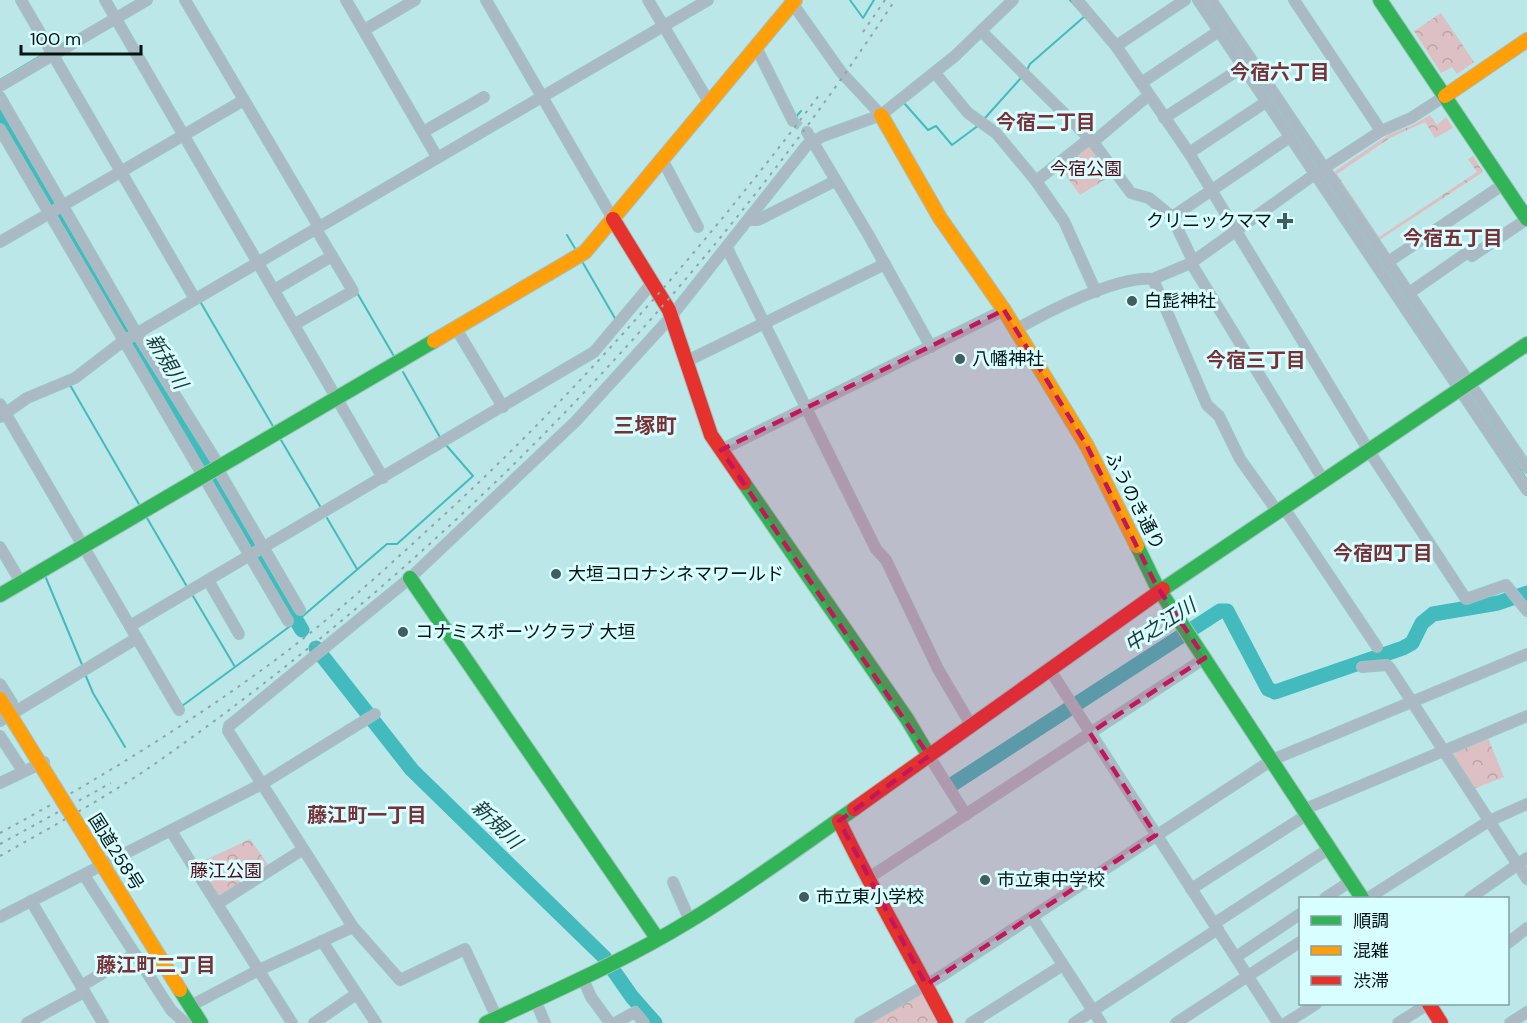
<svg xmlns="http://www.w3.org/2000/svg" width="1527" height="1023" viewBox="0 0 1527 1023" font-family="'DM Sans','Noto Sans JP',sans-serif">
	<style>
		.forest { fill: url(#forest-crowns) }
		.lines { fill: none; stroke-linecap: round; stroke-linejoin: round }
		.stream { stroke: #43bbbe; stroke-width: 2 }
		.river { stroke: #43bbbe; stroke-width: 15 }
		.street-tunnel { stroke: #9fc7c8; stroke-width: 9; stroke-dasharray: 9 4.5; stroke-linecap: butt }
		.street-casing { stroke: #a0c2c3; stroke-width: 12 }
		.fast-casing { stroke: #a0c2c3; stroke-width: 16 }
		.slow-casing { stroke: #a0c2c3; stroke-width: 16 }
		.jam-casing { stroke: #a0c2c3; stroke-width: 16 }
		.street { stroke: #abb9c4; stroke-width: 9 }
		.fast { stroke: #30b455; stroke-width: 14 }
		.slow { stroke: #ff9f0a; stroke-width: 14 }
		.jam { stroke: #e5322d; stroke-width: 14 }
		.rail { stroke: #90a3a9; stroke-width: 2; stroke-dasharray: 3 6; stroke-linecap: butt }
		.slow-bridge-casing { stroke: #a0c2c3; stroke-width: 16; stroke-linecap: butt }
		.slow-bridge { stroke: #ff9f0a; stroke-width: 14 }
		.marked { fill: #c2185b; fill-opacity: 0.2; stroke: #c2185b; stroke-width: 4.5; stroke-dasharray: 12 8; stroke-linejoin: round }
		.poi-dot { fill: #415e5e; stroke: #d8feff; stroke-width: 2 }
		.labels { text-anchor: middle; stroke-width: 6; stroke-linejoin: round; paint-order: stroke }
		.park-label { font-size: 18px; fill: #4f0815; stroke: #d8feff }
		.poi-label { font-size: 18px; fill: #001414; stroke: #d8feff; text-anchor: start }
		.street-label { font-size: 18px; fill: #001414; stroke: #d8feff }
		.neighbourhood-label { font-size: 20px; font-weight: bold; fill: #783137; stroke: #d8feff }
		.water-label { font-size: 20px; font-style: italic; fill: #1c3838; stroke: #d8feff }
		.quarter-label { font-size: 21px; font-weight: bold; fill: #783137; stroke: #d8feff }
	</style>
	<defs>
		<pattern id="forest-crowns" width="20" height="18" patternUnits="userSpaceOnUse" patternTransform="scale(1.5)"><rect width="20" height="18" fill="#dcc0c3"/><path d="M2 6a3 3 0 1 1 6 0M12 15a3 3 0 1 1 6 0" fill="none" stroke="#bba4a7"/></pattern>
	</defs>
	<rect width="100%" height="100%" fill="#bbe7e8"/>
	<!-- forest -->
	<g class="forest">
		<path d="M1441 13 1474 62 1457 74 1452 67 1441 73 1414 31Z"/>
		<path d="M1430 115 1437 125 1446 117 1453 128 1435 138 1425 122 1390 138 1337 174 1379 237 1477 172 1468 159 1473 156 1483 172 1378 241 1333 175 1335 171 1388 135 1413 125Z"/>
		<path d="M1089 142 1114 174 1080 195 1059 166Z"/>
		<path d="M1488 738 1504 777 1473 789 1451 753Z"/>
		<path d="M250 839 269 866 219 899 197 864Z"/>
		<path d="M921 991 941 1023H866Z"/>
	</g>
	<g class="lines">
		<!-- stream -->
		<g class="stream">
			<path d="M850 0 863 18 874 0"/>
			<path d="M1205 0 1245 60"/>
			<path d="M54 49 79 35"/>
			<path d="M1250 67 1317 167"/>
			<path d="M1027 70 1030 64 1085 16 1070 0"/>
			<path d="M0 80 47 52"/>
			<path d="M905 104 928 130 936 126 952 145 979 125"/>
			<path d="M795 118 801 111"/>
			<path d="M985 118 1021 78"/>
			<path d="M1325 179 1386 269"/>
			<path d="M567 235 576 250"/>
			<path d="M583 263 616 320"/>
			<path d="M248 274 255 269"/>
			<path d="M1391 278 1459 378"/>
			<path d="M356 291 395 358"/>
			<path d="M201 303 274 428"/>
			<path d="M403 372 441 439"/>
			<path d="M64 387 70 385 140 506"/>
			<path d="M1470 396 1527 480"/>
			<path d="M281 440 320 506"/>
			<path d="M147 518 186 585"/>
			<path d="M327 518 357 569"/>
			<path d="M46 578 83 667"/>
			<path d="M193 596 235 667 297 621 387 544H397L473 476 446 445"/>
			<path d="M85 674 93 693 125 747"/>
			<path d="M182 706 235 667"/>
		</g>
		<!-- river -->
		<g class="river">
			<path d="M0 112 21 154 302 630"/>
			<path d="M316 648 412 770 604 957 632 997 655 1023"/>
			<path d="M953 784 1220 611H1227L1268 689 1275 692 1403 648 1412 643 1422 623 1433 614 1498 603 1527 593"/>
		</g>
		<!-- street-tunnel -->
		<path class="street-tunnel" d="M793 121 807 132"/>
		<!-- street casing -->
		<g class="street-casing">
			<g id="street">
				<path d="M21 0 195 299"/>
				<path d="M105 0 383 478"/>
				<path d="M185 0 319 227"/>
				<path d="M346 0 437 157"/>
				<path d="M486 0 613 219"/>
				<path d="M648 0 710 104"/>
				<path d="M790 0 841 72 881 115"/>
				<path d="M1077 0 1116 46 1189 153 1369 451 1462 593 1466 599 1506 585 1527 611"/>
				<path d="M1198 0 1315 174 1381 131 1411 118 1445 96"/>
				<path d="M1211 0 1527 468"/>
				<path d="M1294 0 1381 131"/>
				<path d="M364 30 415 0"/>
				<path d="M981 31 1093 142 1131 193 1149 198 1172 217 1193 261"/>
				<path d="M1116 46 1185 0"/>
				<path d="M756 47 793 121"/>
				<path d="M935 73 968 113 996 133 1036 181 1089 139"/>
				<path d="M1141 83 1219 31"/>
				<path d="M0 86 147 0"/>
				<path d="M0 97 134 329 220 467V473L300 610"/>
				<path d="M1164 118 1243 67"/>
				<path d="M0 129 288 621"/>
				<path d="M423 132 484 97"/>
				<path d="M807 132 868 234 931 347"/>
				<path d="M1093 142 1149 95"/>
				<path d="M1189 153 1266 102"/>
				<path d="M662 159 698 227"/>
				<path d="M1036 181 1064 221 1096 292"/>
				<path d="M1172 217 1290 137"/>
				<path d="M750 220H758L835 181"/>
				<path d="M0 242 244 100"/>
				<path d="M727 248 876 549 886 560 938 669 971 725"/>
				<path d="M1388 262 1504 184"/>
				<path d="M1191 263 1324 481"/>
				<path d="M274 290 332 256"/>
				<path d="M1409 293 1468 252 1472 256 1527 219"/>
				<path d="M295 324 353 291 316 229"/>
				<path d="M457 330 503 407"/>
				<path d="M1015 330C1047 312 1118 275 1153 279"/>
				<path d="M685 362 885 264"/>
				<path d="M0 404 179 710"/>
				<path d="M0 417 27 398 75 378 122 342 708 0"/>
				<path d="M721 450 1004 310"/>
				<path d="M1284 508 1377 647"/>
				<path d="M1277 511 1240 459 1219 416 1207 405 1153 279 1191 263 1315 174 1527 490"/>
				<path d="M0 547 22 584"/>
				<path d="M208 580 239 634"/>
				<path d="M130 626 594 352 652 283"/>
				<path d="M1362 667 1387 665 1390 668 1527 879"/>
				<path d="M1050 670 1278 1023"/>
				<path d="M0 684 12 703"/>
				<path d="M375 714 262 784 353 927 400 980 465 949 497 1018"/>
				<path d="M0 721 137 638"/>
				<path d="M0 736 23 771"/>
				<path d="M929 756 966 815"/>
				<path d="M0 783 44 762"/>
				<path d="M1305 809 1527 716"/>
				<path d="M171 831 292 1023"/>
				<path d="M84 875 171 1010 185 1023"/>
				<path d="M867 879 1205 658"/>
				<path d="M673 882 690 921"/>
				<path d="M1191 889 1308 814"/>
				<path d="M1325 898 1351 881"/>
				<path d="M1368 898 1489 821 1527 804"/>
				<path d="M1470 898 1527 858"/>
				<path d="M31 901 103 1023"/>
				<path d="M217 904 302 850"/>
				<path d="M0 917 262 784 228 731 229 726 410 578 576 421 670 318 807 145 823 136 881 115 955 56 1013 0"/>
				<path d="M1032 917 1101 1023"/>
				<path d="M1215 923 1330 848"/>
				<path d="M322 941 376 1023"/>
				<path d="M1508 943 1527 928"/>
				<path d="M1236 957 1300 914"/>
				<path d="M583 979 591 997 610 1023"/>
				<path d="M81 986 135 954"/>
				<path d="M536 1002 545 1023"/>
				<path d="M196 1003 259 970 353 927"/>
				<path d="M27 1023 84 992"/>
				<path d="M314 1023 355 995"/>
				<path d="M615 1023 635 1012 644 1023"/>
				<path d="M860 1023 943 975 1272 760 1527 654"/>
				<path d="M971 1023 1063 965"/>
				<path d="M1074 1023 1218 929"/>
				<path d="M1176 1023 1300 942"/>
				<path d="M1286 1023 1316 1004"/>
				<path d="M1398 1023 1428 1004"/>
				<path d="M1510 1023 1527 1012"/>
			</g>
		</g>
		<!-- fast casing -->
		<g class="fast-casing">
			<g id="fast">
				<path d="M1380 0 1527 219"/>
				<path d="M744 483 907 719 929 756"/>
				<path d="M1137 546 1156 585 1362 898"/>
				<path d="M410 578 657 938"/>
				<path d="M1163 589 1527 344"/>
				<path d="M0 595 434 341"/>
				<path d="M180 990 201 1023"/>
				<path d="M486 1023C555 991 626 960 691 920 747 886 800 847 854 809"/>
			</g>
		</g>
		<!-- slow casing -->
		<g class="slow-casing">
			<g id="slow">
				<path d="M1445 96 1527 40"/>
				<path d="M881 115 940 218 1004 310 1087 446 1137 546"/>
				<path d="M434 341 585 252 795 0"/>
			</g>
		</g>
		<!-- jam casing -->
		<g class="jam-casing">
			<g id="jam">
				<path d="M613 219 669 310 711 435 744 483"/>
				<path d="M854 809 1163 589"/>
				<path d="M839 821C872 890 911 955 946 1023"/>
				<path d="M1429 1004 1441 1023"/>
			</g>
		</g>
		<!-- street -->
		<use href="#street" class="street"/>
		<!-- fast -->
		<use href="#fast" class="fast"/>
		<!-- slow -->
		<use href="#slow" class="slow"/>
		<!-- jam -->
		<use href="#jam" class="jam"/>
		<!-- rail -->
		<g class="rail">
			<path d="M863 32 885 0"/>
			<path d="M0 833C94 782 184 727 270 664 327 622 380 574 432 526 576 395 703 249 820 94"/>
			<path d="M0 844 111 783"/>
			<path d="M0 856C53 826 107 797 156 763 445 561 702 294 895 0"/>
		</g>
		<!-- slow-bridge casing -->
		<g class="slow-bridge-casing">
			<path id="slow-bridge" d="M0 699 180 990"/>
		</g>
		<!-- slow-bridge -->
		<use href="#slow-bridge" class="slow-bridge"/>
	</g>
	<!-- marked area -->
	<path class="marked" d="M1004 310 1087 446 1156 585 1205 658 1090 733 1156 835 926 985 839 821 929 756 721 450Z"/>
	<!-- markers -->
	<g class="poi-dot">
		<path d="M1282 212h6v6h6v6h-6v6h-6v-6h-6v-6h6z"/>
		<circle cx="1132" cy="301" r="6"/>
		<circle cx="960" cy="359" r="6"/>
		<circle cx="556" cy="574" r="6"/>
		<circle cx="403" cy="632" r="6"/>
		<circle cx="985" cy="880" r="6"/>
		<circle cx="804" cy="897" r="6"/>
	</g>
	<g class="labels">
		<!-- park labels -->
		<g class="park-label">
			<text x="1086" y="175">今宿公園</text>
			<text x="226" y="877">藤江公園</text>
		</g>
		<!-- poi labels -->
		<g class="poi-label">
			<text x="1272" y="227" text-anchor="end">クリニックママ</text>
			<text x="1144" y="307">白髭神社</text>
			<text x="972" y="365">八幡神社</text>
			<text x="568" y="580">大垣コロナシネマワールド</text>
			<text x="415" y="638">コナミスポーツクラブ 大垣</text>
			<text x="997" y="886">市立東中学校</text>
			<text x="816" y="903">市立東小学校</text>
		</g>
		<!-- street labels -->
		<g class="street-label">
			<text transform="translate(1135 501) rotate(63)" y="6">ふうのき通り</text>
			<text transform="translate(116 852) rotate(58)" y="6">国道258号</text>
		</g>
		<!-- neighbourhood labels -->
		<g class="neighbourhood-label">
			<text x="1280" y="79">今宿六丁目</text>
			<text x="1046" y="129">今宿二丁目</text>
			<text x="1453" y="245">今宿五丁目</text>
			<text x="1256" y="367">今宿三丁目</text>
			<text x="1383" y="560">今宿四丁目</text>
			<text x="367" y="822">藤江町一丁目</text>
			<text x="156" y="972">藤江町二丁目</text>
		</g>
		<!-- water labels -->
		<g class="water-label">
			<text transform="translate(167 361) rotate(59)" y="7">新規川</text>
			<text transform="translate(1160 625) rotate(-33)" y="7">中之江川</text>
			<text transform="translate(497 824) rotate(44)" y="7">新規川</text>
		</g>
		<!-- quarter labels -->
		<g class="quarter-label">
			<text x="645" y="433">三塚町</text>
		</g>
	</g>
	<!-- legend -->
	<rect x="1299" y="897" width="210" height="108" fill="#d8feff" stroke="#82a0a1" stroke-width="1.5"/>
	<rect x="1311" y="916" width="30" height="9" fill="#30b455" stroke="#82a0a1" stroke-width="1.5"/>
	<text x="1353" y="927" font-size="18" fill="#001414">順調</text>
	<rect x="1311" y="946" width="30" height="9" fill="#ff9f0a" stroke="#82a0a1" stroke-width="1.5"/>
	<text x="1353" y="957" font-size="18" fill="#001414">混雑</text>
	<rect x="1311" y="976" width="30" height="9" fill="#e5322d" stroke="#82a0a1" stroke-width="1.5"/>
	<text x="1353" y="987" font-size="18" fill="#001414">渋滞</text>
	<!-- scale -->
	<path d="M21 45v9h120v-9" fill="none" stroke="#001414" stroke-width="3"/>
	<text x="30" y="45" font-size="18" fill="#001414" stroke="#d8feff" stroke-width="4.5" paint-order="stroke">100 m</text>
</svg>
